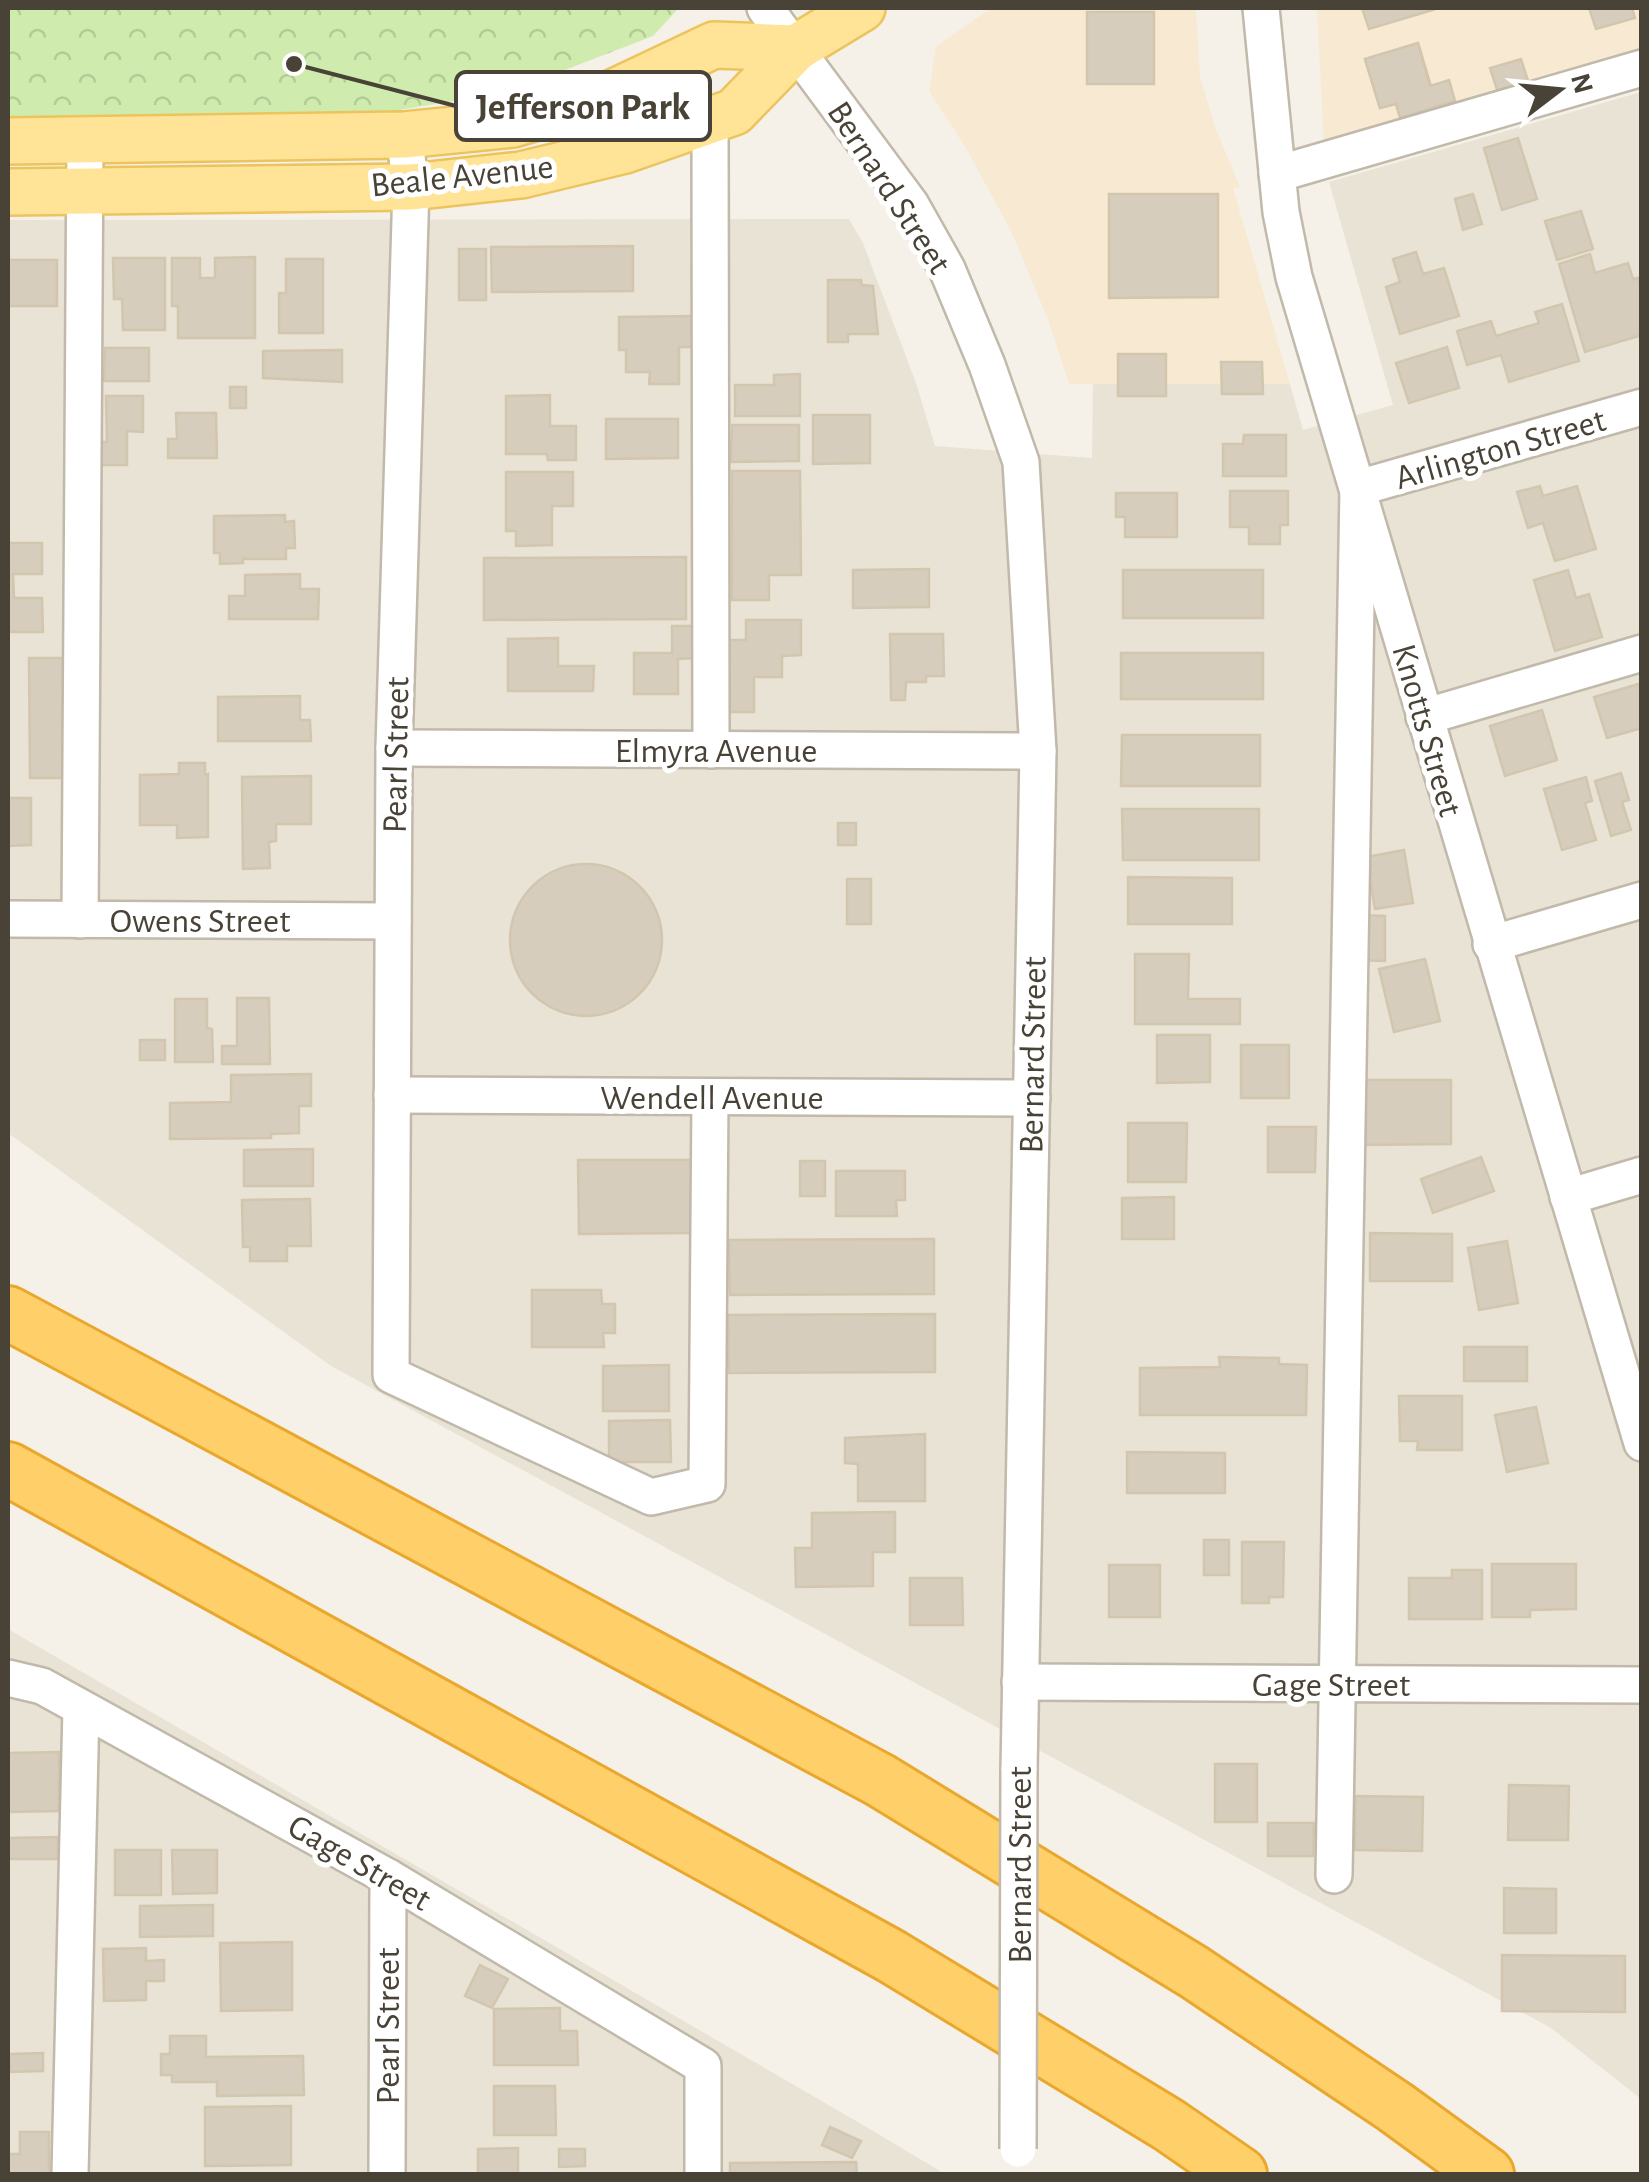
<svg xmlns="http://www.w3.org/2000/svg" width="1649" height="2182" viewBox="0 0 1649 2182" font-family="'Alegreya Sans',sans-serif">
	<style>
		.residential { fill: #e9e3d5 }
		.commercial { fill: #f8e9d2 }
		.park { fill: url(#park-crowns) }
		.building { fill: #d7cdbc; stroke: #d3c6af; stroke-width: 2.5 }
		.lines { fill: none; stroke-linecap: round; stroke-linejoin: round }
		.minor-casing { stroke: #c1b9a9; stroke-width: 40 }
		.major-casing { stroke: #ecc45e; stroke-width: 50 }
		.highway-casing { stroke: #e9a72e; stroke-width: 58 }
		.minor { stroke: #fff; stroke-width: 35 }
		.major { stroke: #ffe397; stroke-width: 45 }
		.highway { stroke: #ffd069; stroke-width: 52 }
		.minor-bridge-casing { stroke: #c1b9a9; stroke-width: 40; stroke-linecap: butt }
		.minor-bridge { stroke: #fff; stroke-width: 35 }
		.labels { text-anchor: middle; stroke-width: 10; stroke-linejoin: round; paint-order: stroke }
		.street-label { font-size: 35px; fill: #494236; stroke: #fff }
		.leader { fill: none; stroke: #494236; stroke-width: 4 }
		.callout-dot { fill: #494236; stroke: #fff; stroke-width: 4 }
		.callout { fill: #fff; stroke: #494236; stroke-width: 4 }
		.callout-label { font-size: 38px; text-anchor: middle; font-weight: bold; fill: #494236 }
	</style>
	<defs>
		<pattern id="park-crowns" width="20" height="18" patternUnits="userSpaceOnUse" patternTransform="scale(2.5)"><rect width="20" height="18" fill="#cfecae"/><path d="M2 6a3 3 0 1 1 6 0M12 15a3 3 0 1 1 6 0" fill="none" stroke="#b3cc96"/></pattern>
	</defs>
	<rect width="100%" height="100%" fill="#f5f1e8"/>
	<!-- residential -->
	<g class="residential">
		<path d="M1641 92V2099L1551 2028 331 1366 8 1133V220L849 219 863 243 916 383 935 446 1092 458 1093 384H1290L1303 430 1393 405 1329 182Z"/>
		<path d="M8 1629 863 2125 945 2174H8Z"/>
	</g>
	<!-- commercial -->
	<g class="commercial">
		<path d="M991 8H1196L1200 76 1215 127 1240 187 1233 188 1290 384H1069L1049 322 1012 233 966 148 929 91 936 47Z"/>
		<path d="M1317 8H1641V56L1324 147Z"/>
	</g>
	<!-- park -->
	<path class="park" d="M8 8H679L653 36 508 92 333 121 8 118Z"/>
	<!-- building -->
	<g class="building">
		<path d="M1362 8H1439L1369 29Z"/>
		<path d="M1589 8H1632L1635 18 1596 29Z"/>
		<rect x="1087" y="12" width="67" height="72"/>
		<path d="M1418 43 1433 93 1380 108 1365 59Z"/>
		<path d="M1418 43 1430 86 1449 80 1455 101 1400 118 1396 104 1380 108 1365 59Z"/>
		<path d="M1521 59 1530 87 1499 96 1490 68Z"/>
		<path d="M1518 138 1537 199 1502 210 1484 148Z"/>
		<path d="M1109 194H1218V297L1109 298Z"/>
		<path d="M1473 194 1482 224 1463 230 1455 199Z"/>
		<path d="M1581 211 1593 249 1557 260 1545 221Z"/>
		<path d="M633 246V291L492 292 491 247Z"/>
		<rect x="459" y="249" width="27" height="51"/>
		<path d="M1416 252 1423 274 1444 268 1459 316 1400 334 1386 287 1400 282 1393 259Z"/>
		<path d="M1590 254 1595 273 1628 263 1633 279 1638 278 1642 288V335L1585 352 1559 264Z"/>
		<path d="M255 257V338H178V306H172V258H200V278H215V258Z"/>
		<path d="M113 258H165V330H123L122 299H114Z"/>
		<path d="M286 259H323V333H279V293H286Z"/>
		<rect x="8" y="260" width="49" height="46"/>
		<path d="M828 280H861L862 285 873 286 878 334H848V342H828Z"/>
		<path d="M1562 304 1579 361 1509 382 1501 355 1467 365 1457 331 1491 321 1496 336 1539 323 1535 312Z"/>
		<path d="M692 316V347H679V384H649L650 372H626V350H619V317Z"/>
		<path d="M1447 347 1459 388 1409 403 1396 363Z"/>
		<path d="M105 348H149V381H104Z"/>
		<path d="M342 350V382L263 378V351Z"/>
		<rect x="1118" y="354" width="48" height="42"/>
		<path d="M1221 362H1262L1263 394H1222Z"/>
		<path d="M800 374V416H735V385H774V375Z"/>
		<rect x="230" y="387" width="16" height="21"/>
		<path d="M550 395V426H576V460H548L547 454H506V396Z"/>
		<path d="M106 396H143V432L127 431V465H96V442H107Z"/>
		<path d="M176 413H216L217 458H168V439H177Z"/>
		<path d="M813 415H870V463L813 464Z"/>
		<path d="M606 419H678V458L606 459Z"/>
		<path d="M732 425H799V461L731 462Z"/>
		<path d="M1244 435H1286V476H1223V444H1243Z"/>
		<path d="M732 471H800L801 575H769V600H732Z"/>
		<path d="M506 472H573V506H552V545L516 546V531H506Z"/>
		<path d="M1540 486 1543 496 1577 486 1596 549 1555 561 1543 523 1528 528 1517 492Z"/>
		<path d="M1230 491H1288V525H1280V544H1249V527H1230Z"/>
		<path d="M1116 493H1177V537H1125V517H1116Z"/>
		<path d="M285 515V522L294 521 295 548H286V559H243V563L220 564V553H214V516Z"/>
		<path d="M8 543H42V574H13L14 598H42L43 632H8Z"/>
		<path d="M686 557V619L484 620V558Z"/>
		<path d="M929 569V607L853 608V570Z"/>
		<rect x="1123" y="570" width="140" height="48"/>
		<path d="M1568 570 1576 598 1589 594 1602 637 1555 651 1534 580Z"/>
		<path d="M300 574V589H319L318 619H229V596H245V575Z"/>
		<path d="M746 620H801V655L782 656V677H754V712H726V640H746Z"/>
		<path d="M672 626H694L695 658 678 659V694H634V653H672Z"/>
		<path d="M890 634H943L944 676H926V682H906L905 700H891Z"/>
		<path d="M558 638V666H594L593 691H508V639Z"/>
		<rect x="1121" y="653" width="142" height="46"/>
		<path d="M29 658H63L64 778H30Z"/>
		<path d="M1642 683V728L1607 738 1594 697Z"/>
		<path d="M300 696V720H310L311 741H218V697Z"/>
		<path d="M1542 710 1557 760 1505 776 1490 726Z"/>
		<path d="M1122 735H1260V786H1121Z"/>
		<path d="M179 763H205V775L208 774V837L177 838V825H140V775L179 774Z"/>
		<path d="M1621 773 1629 800 1622 802 1631 830 1611 836 1595 781Z"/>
		<path d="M311 776V824H276V841L269 842 270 868 243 869 242 777Z"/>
		<path d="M1586 777 1592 801 1585 803 1596 840 1562 850 1544 789Z"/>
		<path d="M8 798H31V845L8 846Z"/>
		<path d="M1122 809H1259V860H1123Z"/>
		<rect x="838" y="823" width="18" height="22"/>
		<path d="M1404 850 1413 903 1375 909 1366 857Z"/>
		<circle cx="586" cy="940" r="76"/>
		<path d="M1128 877 1232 878V924H1128Z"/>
		<rect x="847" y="879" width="24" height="45"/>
		<path d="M1356 915 1385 916V961L1356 960Z"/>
		<path d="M1135 954H1189L1188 999H1240V1024H1135Z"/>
		<path d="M1425 959 1440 1021 1394 1032 1379 969Z"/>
		<path d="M237 998H269L270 1064H222V1046H237Z"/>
		<path d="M175 999H207V1028L212 1029 213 1062H175Z"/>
		<path d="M1157 1035H1210V1082L1157 1083Z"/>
		<rect x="140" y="1040" width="25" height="20"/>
		<rect x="1241" y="1045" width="48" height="53"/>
		<path d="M311 1074V1106H299V1133L271 1134V1138L170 1139V1103L231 1102V1075Z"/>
		<path d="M1360 1080H1451V1144L1360 1145Z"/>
		<path d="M1128 1123H1187L1186 1182H1128Z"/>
		<path d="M1268 1127H1316L1315 1172H1268Z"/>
		<path d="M313 1149V1186H244V1150Z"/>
		<path d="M1481 1157 1494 1191 1433 1213 1421 1179Z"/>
		<path d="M578 1160H692V1233L579 1234Z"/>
		<rect x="800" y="1161" width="25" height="35"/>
		<path d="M836 1171H905V1200H896L897 1216H836Z"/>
		<path d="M1174 1197V1239H1122V1198Z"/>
		<path d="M310 1199 311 1246H287V1261H250V1247H243L242 1200Z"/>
		<path d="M1370 1233 1452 1234V1281H1370Z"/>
		<path d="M934 1239V1294L730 1295 729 1240Z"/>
		<path d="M1507 1241 1518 1303 1479 1310 1468 1248Z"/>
		<path d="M532 1290H601L602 1304H615V1333H603L604 1347H532Z"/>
		<path d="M935 1314V1372L729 1373 728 1315Z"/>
		<rect x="1464" y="1347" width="63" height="34"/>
		<path d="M1219 1357 1279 1358V1364L1307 1365 1306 1415H1140V1368L1220 1367Z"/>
		<path d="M669 1365V1411H603V1366Z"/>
		<path d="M1399 1396H1462V1450H1417L1418 1441H1400Z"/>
		<path d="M1536 1407 1548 1463 1507 1472 1495 1415Z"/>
		<path d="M670 1420 671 1462H609V1421Z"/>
		<path d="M925 1434V1501H858V1464L845 1463V1438Z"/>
		<path d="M1127 1452 1225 1453V1493H1127Z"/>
		<path d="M895 1512V1552H873V1586L796 1587 795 1548H812V1513Z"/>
		<rect x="1204" y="1540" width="25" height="35"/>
		<path d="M1242 1542H1284L1283 1597H1269V1603H1242Z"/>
		<path d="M1492 1564H1576V1609L1530 1610V1617H1492Z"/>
		<rect x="1109" y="1565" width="51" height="52"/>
		<path d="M1452 1570H1482V1619H1409V1578H1452Z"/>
		<path d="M910 1578H962L963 1625H910Z"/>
		<path d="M59 1752V1811L8 1812V1753Z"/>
		<rect x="1215" y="1764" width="42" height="58"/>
		<path d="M1509 1785 1569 1786 1568 1840H1508Z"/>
		<path d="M1355 1796 1423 1797 1422 1851 1355 1850Z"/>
		<path d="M1268 1823H1314L1313 1856H1268Z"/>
		<path d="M58 1837V1859H8V1838Z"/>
		<rect x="115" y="1850" width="46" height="45"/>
		<path d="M172 1850H217V1893L173 1894Z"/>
		<path d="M1504 1888 1556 1889V1933H1504Z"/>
		<path d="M213 1905V1936L140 1937V1906Z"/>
		<path d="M292 1942V2010L221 2011 220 1943Z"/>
		<path d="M146 1948V1961L164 1960V1981H146V2000L104 2001 103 1949Z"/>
		<path d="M1502 1955 1625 1956V2012L1502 2011Z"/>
		<path d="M480 1965 508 1979 492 2008 465 1996Z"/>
		<path d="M560 2008V2031H577L578 2065H494V2009Z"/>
		<path d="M170 2036H206V2057L303 2056 304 2095 217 2096V2082H172V2075H161V2054H170Z"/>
		<path d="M43 2053V2071L10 2072 9 2054Z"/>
		<path d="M494 2086H555L556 2135H494Z"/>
		<path d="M291 2106V2165L205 2166V2107Z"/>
		<path d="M830 2127 861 2141 852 2158 822 2145Z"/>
		<path d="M20 2132H49V2174H8V2154H20Z"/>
		<path d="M518 2148V2174H553H478V2149Z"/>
		<path d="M559 2149H585V2166L559 2167Z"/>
		<path d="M856 2162 857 2174H730V2163Z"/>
	</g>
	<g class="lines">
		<!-- minor casing -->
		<g class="minor-casing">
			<g id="minor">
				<path d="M765 8 911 205 947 269 987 365 1021 462 1038 751 1019 1770"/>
				<path d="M1261 8 1281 212 1294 277 1642 1443"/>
				<path d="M710 120 711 750"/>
				<path d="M404 135 411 187 394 748 391 1375 651 1497 707 1484 710 1097"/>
				<path d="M1277 174 1642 68"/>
				<path d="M1424 717 1642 653"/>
				<path d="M394 748 1038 751"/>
				<path d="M8 919 393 921"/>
				<path d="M80 920 85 140"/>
				<path d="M1491 944 1642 900"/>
				<path d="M392 1095 1032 1098"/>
				<path d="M1568 1197 1642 1175"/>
				<path d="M8 1678 42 1686 388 1877 703 2066V2174"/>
				<path d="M1020 1682 1642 1685"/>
				<path d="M1334 1875 1358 488 1642 407"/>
				<path d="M70 2174 81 1708"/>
				<path d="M387 2174 388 1877"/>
			</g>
		</g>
		<!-- major casing -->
		<g class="major-casing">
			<g id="major">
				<path d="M8 141 404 135 513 124 604 97 714 45 796 48"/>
				<path d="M8 192 411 187 521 175 625 150 734 112 796 48 862 8"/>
			</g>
		</g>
		<!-- highway casing -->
		<g class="highway-casing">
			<g id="highway">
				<path d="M8 1313 880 1780 1194 1972 1395 2107 1487 2174"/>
				<path d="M8 1469 891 1956 1169 2125 1240 2174"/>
			</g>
		</g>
		<!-- minor -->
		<use href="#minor" class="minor"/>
		<!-- major -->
		<use href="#major" class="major"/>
		<!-- highway -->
		<use href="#highway" class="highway"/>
		<!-- minor-bridge casing -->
		<g class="minor-bridge-casing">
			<path id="minor-bridge" d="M1018 2149 1019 1770"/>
		</g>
		<!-- minor-bridge -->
		<use href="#minor-bridge" class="minor-bridge"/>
	</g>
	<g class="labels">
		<!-- street labels -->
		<g class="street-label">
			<text transform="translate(462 175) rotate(-6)" y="12">Beale Avenue</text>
			<text transform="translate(890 187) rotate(57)" y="12">Bernard Street</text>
			<text transform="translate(1500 448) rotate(-16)" y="12">Arlington Street</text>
			<text transform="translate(1428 730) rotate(74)" y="12">Knotts Street</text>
			<text x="716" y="762">Elmyra Avenue</text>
			<text transform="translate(395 755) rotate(-89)" y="12">Pearl Street</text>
			<text x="200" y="932">Owens Street</text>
			<text transform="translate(1032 1055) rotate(-89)" y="12">Bernard Street</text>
			<text x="712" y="1109">Wendell Avenue</text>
			<text x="1331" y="1696">Gage Street</text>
			<text transform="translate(360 1862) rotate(30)" y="12">Gage Street</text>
			<text transform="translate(1019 1865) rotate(-90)" y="12">Bernard Street</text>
			<text transform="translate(387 2026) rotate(-90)" y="12">Pearl Street</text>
		</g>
	</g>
	<!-- callouts -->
	<path class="leader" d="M294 64L456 106"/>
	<circle class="callout-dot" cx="294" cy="64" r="10"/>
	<rect class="callout" x="456" y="72" width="254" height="68" rx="10"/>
	<g class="callout-label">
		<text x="583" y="119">Jefferson Park</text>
	</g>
	<!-- border -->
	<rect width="1649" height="2182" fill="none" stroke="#494236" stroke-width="20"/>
	<!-- north arrow -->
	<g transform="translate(1559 90) rotate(74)" stroke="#ffffff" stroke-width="8" paint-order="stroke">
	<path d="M0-8L18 38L0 25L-18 38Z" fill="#494236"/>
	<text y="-15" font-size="28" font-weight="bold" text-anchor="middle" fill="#494236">N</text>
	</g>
</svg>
